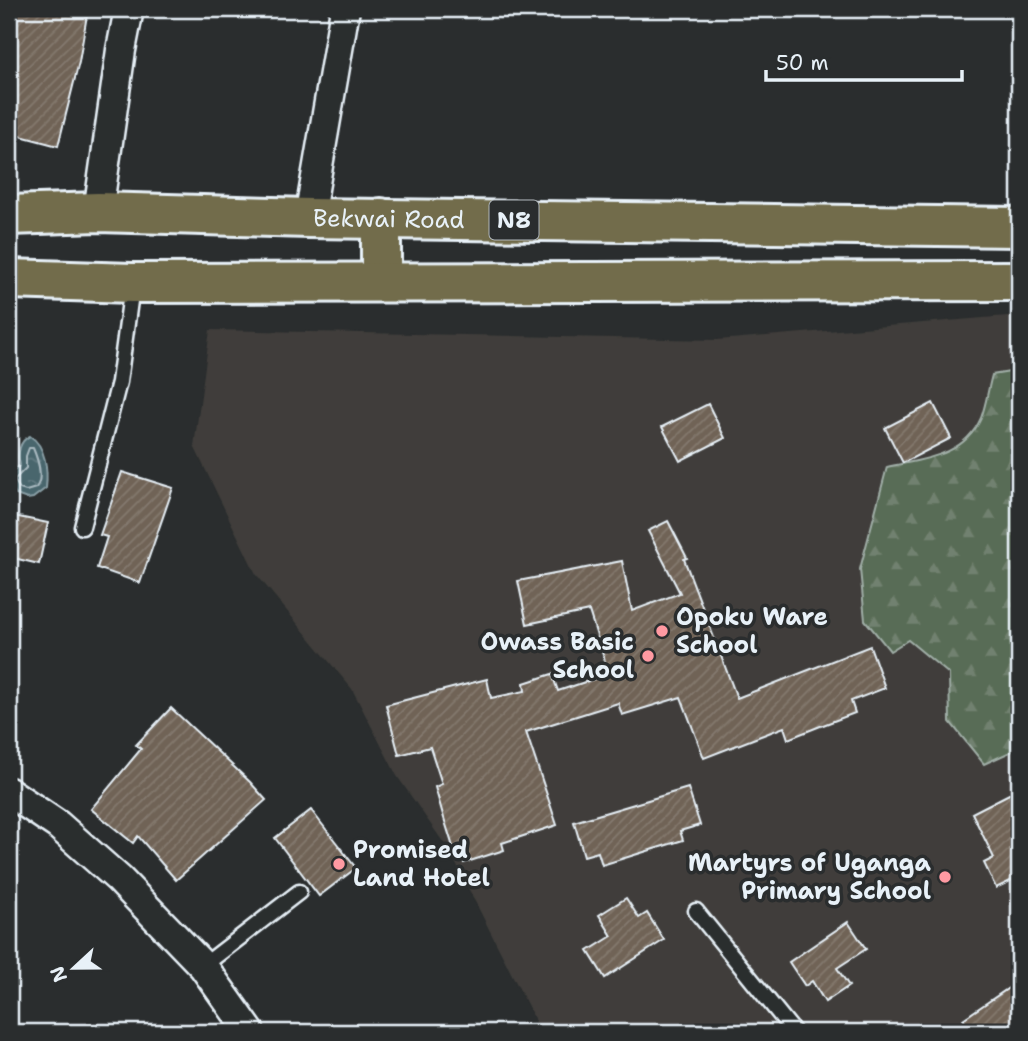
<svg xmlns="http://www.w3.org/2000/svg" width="1028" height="1041" viewBox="0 0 1028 1041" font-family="'Shantell Sans',sans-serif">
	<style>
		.built { fill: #3f3d3a }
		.forest { fill: url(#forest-firs); stroke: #a0aea7; stroke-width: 2 }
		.water { fill: url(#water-ripples); stroke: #899ea5; stroke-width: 2 }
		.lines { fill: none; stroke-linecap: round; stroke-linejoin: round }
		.shore { stroke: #a9b9c0; stroke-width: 2 }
		.building { fill: url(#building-hatch); stroke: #e8f1f8; stroke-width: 2 }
		.lane-casing { stroke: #e8f1f8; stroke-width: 19 }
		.street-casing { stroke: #e8f1f8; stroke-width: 33 }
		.highway-casing { stroke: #e8f1f8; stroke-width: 44 }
		.lane { stroke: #2a2d2e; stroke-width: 14 }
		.street { stroke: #2a2d2e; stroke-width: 28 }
		.highway { stroke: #726c4b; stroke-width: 38 }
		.poi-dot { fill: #ff9aa2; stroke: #2a2d2e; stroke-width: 2.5 }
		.labels { text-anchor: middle; stroke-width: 7; stroke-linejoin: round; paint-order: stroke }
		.shield { fill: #2a2d2e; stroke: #afb6bb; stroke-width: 2 }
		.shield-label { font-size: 23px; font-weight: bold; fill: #e8f1f8 }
		.street-label { font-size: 24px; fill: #e8f1f8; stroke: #2a2d2e }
		.poi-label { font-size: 24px; font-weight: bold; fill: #e8f1f8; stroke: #2a2d2e; text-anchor: start }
	</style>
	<defs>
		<pattern id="forest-firs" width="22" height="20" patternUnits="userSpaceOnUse" patternTransform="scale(1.75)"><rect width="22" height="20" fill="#596c56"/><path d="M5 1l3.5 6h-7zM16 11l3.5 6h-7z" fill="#71816f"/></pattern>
		<pattern id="water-ripples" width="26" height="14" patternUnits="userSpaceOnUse" patternTransform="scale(1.75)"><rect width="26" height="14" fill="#4a666d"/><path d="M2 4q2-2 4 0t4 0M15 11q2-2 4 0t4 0" fill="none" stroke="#647c83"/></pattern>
		<pattern id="building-hatch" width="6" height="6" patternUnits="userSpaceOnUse" patternTransform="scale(1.75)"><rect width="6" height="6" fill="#706356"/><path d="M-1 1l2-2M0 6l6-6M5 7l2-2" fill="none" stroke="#847a6f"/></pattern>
	</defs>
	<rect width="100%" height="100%" fill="#2a2d2e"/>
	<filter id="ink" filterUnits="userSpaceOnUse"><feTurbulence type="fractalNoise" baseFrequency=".0143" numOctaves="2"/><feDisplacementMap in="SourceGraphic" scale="14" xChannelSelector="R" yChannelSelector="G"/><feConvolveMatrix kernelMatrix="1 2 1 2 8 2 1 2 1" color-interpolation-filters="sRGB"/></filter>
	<g filter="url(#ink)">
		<!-- built -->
		<path class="built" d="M1019 315V1032H541L450 852 397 776 352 689 256 574 194 446 210 330 717 340Z"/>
		<!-- forest -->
		<path class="forest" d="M1016 371H1019V748L984 764 950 722 949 674 908 640 890 651 865 620 860 569 887 467C923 459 964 457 981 418 986 405 988 389 992 375Z"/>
		<!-- water -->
		<path class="water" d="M30 436C46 446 48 471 46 488L33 498 27 499 16 495 9 480 13 471 20 465C17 454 19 441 30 436Z"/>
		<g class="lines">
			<!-- shore -->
			<path class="shore" d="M29 448H33C38 460 44 477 36 488L26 491 20 489 14 480 26 468V456Z"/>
		</g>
		<!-- building -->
		<g class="building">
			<path d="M9 9H88L79 62 58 146 9 133Z"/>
			<path d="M933 403 951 438 903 463 885 428Z"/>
			<path d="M708 404 725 438 680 461 662 427Z"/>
			<path d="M122 472 173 488 140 583 97 568 107 537 100 535Z"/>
			<path d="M9 515 48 523 39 564 9 557Z"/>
			<path d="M668 521 687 558 684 559 737 698 870 646 885 688 851 701 855 713 823 725 788 739 784 727 704 758 681 697 622 715 618 703 526 732 557 825 502 843 504 850 464 863 460 849 454 850 443 815 435 787 442 784 430 747 399 755 386 705 487 679 491 698 525 691 524 683 552 674 558 691 609 674 589 611 527 624 518 581 622 561 632 611 680 593 648 531Z"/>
			<path d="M171 708 250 782 266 800 176 880 138 836 133 843 91 809 141 749 136 745Z"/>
			<path d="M688 788 700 825 680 831 683 840 602 865 598 852 584 856 574 822Z"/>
			<path d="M1019 789V877L996 888 984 863 994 858 972 813Z"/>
			<path d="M311 810 356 868 319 896 275 838Z"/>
			<path d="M626 898 639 918 647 913 664 940 605 978 588 951 612 936 599 915Z"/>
			<path d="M848 922 866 949 837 968 849 986 825 1002 812 981 805 986 789 962Z"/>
			<path d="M1019 981V1032H972L963 1019Z"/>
		</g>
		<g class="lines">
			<!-- lane casing -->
			<g class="lane-casing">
				<g id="lane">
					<path d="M82 527 119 382 132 286"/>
					<path d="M696 911 794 1032"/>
					<path d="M203 966 299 892"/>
				</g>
			</g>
			<!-- street casing -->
			<g class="street-casing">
				<g id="street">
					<path d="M98 212 121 50 129 9"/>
					<path d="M309 218 345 9"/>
					<path d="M9 792 58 825 119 879 203 966 250 1032"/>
				</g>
			</g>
			<!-- highway casing -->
			<g class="highway-casing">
				<g id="highway">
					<path id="s1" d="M9 215 98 212 309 218 1019 227"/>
					<path d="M381 218V282"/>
					<path d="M9 279 132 283 1019 281"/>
				</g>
			</g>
			<!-- lane -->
			<use href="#lane" class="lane"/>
			<!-- street -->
			<use href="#street" class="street"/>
			<!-- highway -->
			<use href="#highway" class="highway"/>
		</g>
	</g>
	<!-- markers -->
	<g class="poi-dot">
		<circle cx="662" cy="631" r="7"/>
		<circle cx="648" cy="656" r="7"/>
		<circle cx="339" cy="864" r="7"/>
		<circle cx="945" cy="877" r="7"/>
	</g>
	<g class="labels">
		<!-- shield labels -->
		<rect class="shield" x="489.5" y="200.5" width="49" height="39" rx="5"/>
		<g class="shield-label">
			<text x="514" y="228">N8</text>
		</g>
		<!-- street labels -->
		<g class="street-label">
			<text dy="8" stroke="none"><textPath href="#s1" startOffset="380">Bekwai Road</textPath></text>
		</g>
		<!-- poi labels -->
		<g class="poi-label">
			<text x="676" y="625">Opoku Ware<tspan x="676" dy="28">School</tspan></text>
			<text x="634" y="650" text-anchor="end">Owass Basic<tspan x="634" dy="28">School</tspan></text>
			<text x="353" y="858">Promised<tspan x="353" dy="28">Land Hotel</tspan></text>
			<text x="931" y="871" text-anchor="end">Martyrs of Uganga<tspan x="931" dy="28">Primary School</tspan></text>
		</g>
	</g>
	<!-- margin -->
	<rect width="1028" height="1041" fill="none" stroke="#2a2d2e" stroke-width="35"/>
	<rect x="18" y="18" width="993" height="1006" fill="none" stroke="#e8f1f8" stroke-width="2.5" filter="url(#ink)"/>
	<!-- north arrow -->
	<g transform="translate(74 968) rotate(248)" stroke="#2a2d2e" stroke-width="5" paint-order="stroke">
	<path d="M0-5L12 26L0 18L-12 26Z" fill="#e8f1f8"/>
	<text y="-10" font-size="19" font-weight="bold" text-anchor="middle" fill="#e8f1f8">N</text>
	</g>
	<!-- scale -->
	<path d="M766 70v10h196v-10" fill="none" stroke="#e8f1f8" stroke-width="3.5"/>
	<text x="776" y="70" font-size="21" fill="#e8f1f8" stroke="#2a2d2e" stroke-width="5" paint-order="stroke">50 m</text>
</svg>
